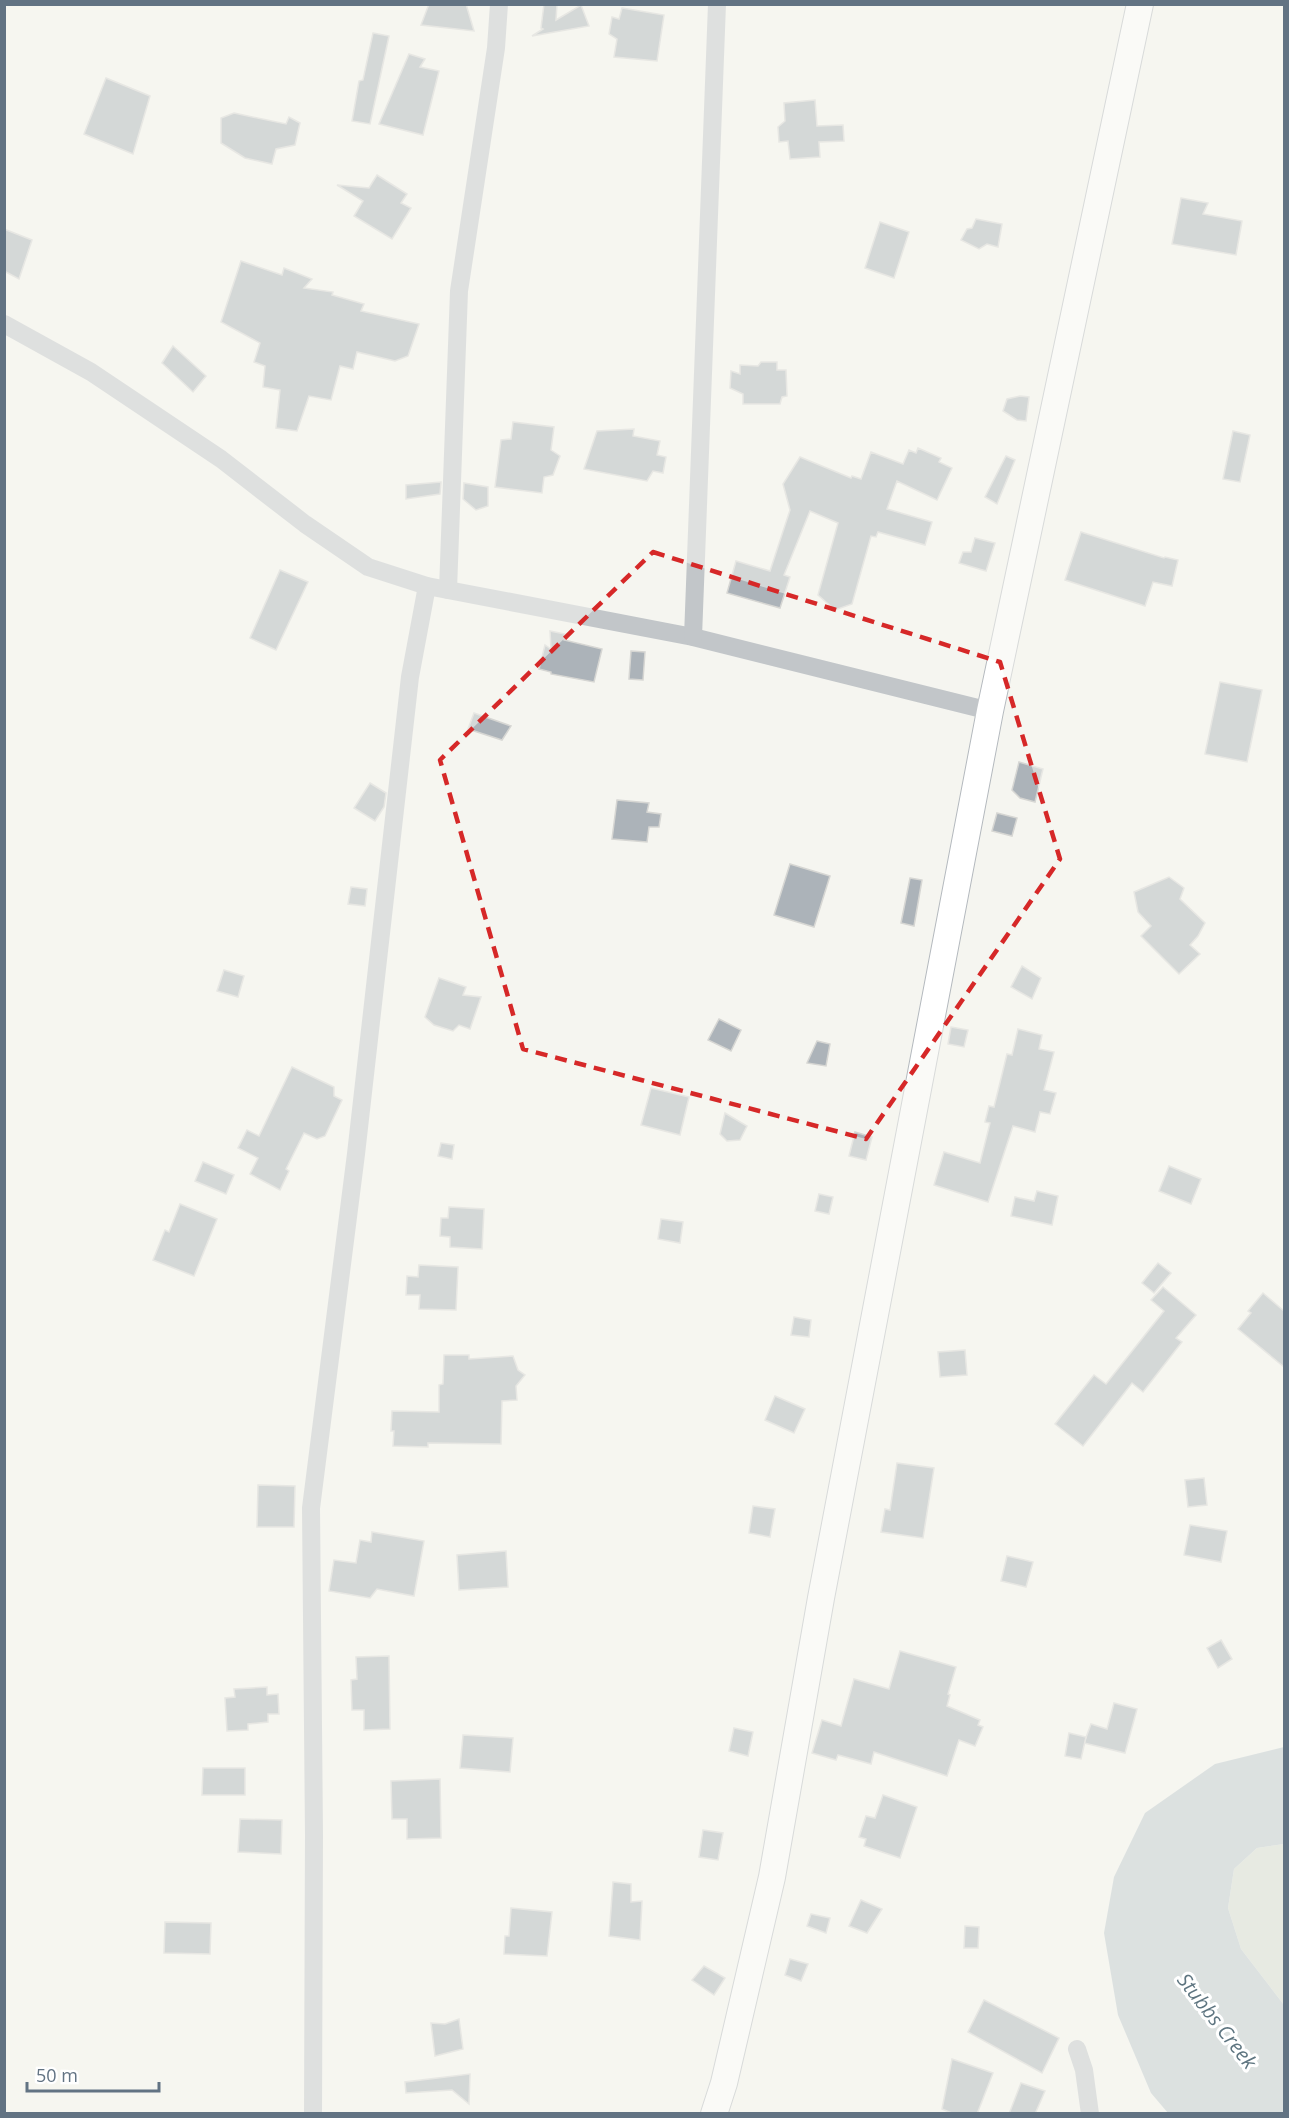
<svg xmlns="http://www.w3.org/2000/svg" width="1289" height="2118" viewBox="0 0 1289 2118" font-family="'Open Sans',sans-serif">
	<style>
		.green { fill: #d5dcd1 }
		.water { fill: #bdc8cd }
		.building { fill: #acb3b9; stroke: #d6d6d3; stroke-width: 1.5 }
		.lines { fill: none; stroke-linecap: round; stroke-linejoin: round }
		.secondary-casing { stroke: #b4b9be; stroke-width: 28 }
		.street { stroke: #c2c6c9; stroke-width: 18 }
		.secondary { stroke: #fff; stroke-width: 26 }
		.marked { fill: none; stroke: #d62828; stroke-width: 4.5; stroke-dasharray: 12 8; stroke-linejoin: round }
		.labels { text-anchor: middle; stroke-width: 6; stroke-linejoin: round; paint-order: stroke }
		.water-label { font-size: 20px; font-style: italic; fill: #5e7580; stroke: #fff }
	</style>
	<rect width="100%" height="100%" fill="#f5f5f0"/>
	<!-- green -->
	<path class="green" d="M1284 1844V2005L1241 1949 1228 1908 1234 1869 1257 1848Z"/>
	<!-- water -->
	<path class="water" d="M1284 1747V1844L1257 1848 1234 1869 1228 1908 1241 1949 1284 2005V2113H1168L1151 2093 1118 2015 1104 1933 1114 1877 1145 1813 1215 1764Z"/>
	<!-- building -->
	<g class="building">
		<path d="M429 4H466L474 31 421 25Z"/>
		<path d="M544 4H557L556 20 581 5 589 26 532 36 543 29 541 28Z"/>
		<path d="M622 8 664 15 657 61 614 57 617 39 609 34 612 17 619 19Z"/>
		<path d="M373 33 389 36 370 124 352 121 359 81 363 80Z"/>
		<path d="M409 54 425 59 420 67 439 71 423 135 379 124Z"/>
		<path d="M106 78 150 96 133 154 84 134Z"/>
		<path d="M815 100 817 126 843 125 844 141 819 142 820 157 790 159 788 141 779 142 778 127 785 121 784 103Z"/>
		<path d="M234 113 286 124 289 117 300 123 295 145 276 149 272 164 245 158 221 143V118Z"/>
		<path d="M377 175 407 194 401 203 411 208 392 239 354 216 363 201 337 185 369 188Z"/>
		<path d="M1181 198 1208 203 1203 214 1242 221 1236 255 1172 244Z"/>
		<path d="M976 219 1002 224 998 247 987 244 979 249 961 240 967 229 972 228Z"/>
		<path d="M880 222 909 232 894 278 865 268Z"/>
		<path d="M4 229 32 240 19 279 4 271Z"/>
		<path d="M241 261 282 275 284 268 312 279 304 288 333 292 332 295 364 304 361 311 419 324 408 356 395 361 357 352 353 369 340 366 331 400 309 396 297 431 276 428 280 390 263 387 265 366 254 362 260 343 221 322Z"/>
		<path d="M173 346 206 376 193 392 162 363Z"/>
		<path d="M761 362H777V370H786L787 396 782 397 780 404H743V394L730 388 731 371 740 374V365L758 366Z"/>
		<path d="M1020 396 1029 397 1026 421 1017 420 1003 411 1007 399Z"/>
		<path d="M513 422 554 427 551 450 560 456 553 475 544 477 542 493 495 487 501 440 511 439Z"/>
		<path d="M634 429 633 436 660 441 657 455 666 457 663 473 653 471 647 481 584 469 597 431Z"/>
		<path d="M1233 431 1250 435 1240 482 1223 479Z"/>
		<path d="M918 448 941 458 939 462 952 468 937 500 897 481 887 509 932 522 925 545 878 532 876 537 871 536 852 604 835 610 818 595 838 523 810 511 784 575 790 577 780 608 727 593 736 561 770 571 790 510 783 484 800 457 851 478 852 476 861 479 871 452 903 464 909 450 916 453Z"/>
		<path d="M1006 456 1015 460 997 504 985 497Z"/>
		<path d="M441 482 440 494 406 499V485Z"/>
		<path d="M464 483 488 487V506L476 510 463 499Z"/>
		<path d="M1081 532 1164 558 1165 557 1178 560 1172 586 1153 582 1145 606 1065 580Z"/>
		<path d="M975 538 995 543 986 571 959 563 963 552H971Z"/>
		<path d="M280 570 308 582 276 650 250 638Z"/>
		<path d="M550 631 565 634 564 640 602 649 594 682 551 674V672L539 669 545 645 551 649Z"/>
		<path d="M631 651 645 652 643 680 629 679Z"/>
		<path d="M1220 682 1262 690 1247 762 1205 754Z"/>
		<path d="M474 713 511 726 502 740 468 729Z"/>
		<path d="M1019 762 1043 769 1035 802 1020 798 1012 790Z"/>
		<path d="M370 783 386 793 384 807 375 821 354 808Z"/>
		<path d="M617 800 649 803 647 812 661 814 659 827H649L647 842 612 839Z"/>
		<path d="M997 813 1017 818 1012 836 992 831Z"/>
		<path d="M790 864 830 876 814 927 774 915Z"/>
		<path d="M1169 877 1184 888 1180 899 1205 923 1198 936 1190 945 1200 954 1179 974 1141 936 1151 926 1138 912 1134 892Z"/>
		<path d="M910 878 922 880 914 926 901 923Z"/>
		<path d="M351 887 367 889 365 906 348 904Z"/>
		<path d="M1022 966 1041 978 1032 999 1011 987Z"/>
		<path d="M224 970 244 976 238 997 217 991Z"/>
		<path d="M439 978 466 987 463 995 481 997 470 1029 459 1025 453 1031 434 1025 425 1017Z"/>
		<path d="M719 1019 741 1030 731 1051 708 1040Z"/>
		<path d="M951 1027 968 1030 964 1047 948 1044Z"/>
		<path d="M1018 1029 1042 1035 1039 1049 1054 1052 1044 1090 1056 1093 1050 1114 1040 1112 1035 1132 1013 1126 988 1202 934 1185 944 1152 980 1163 990 1123 985 1122 989 1106 994 1107 1007 1054 1012 1055Z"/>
		<path d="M817 1041 830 1044 826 1066 807 1063Z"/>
		<path d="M292 1067 334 1087V1096L342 1100 325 1136 317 1139 304 1133 286 1169 289 1171 280 1190 250 1174 258 1158 238 1148 247 1130 259 1136Z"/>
		<path d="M651 1088 689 1097 680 1135 641 1125Z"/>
		<path d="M725 1113 747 1126 740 1140 727 1141 720 1134Z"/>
		<path d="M855 1132 872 1137 866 1160 849 1156Z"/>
		<path d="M441 1143 454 1145 452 1159 438 1156Z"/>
		<path d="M203 1162 234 1175 226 1194 195 1181Z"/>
		<path d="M1169 1166 1201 1179 1191 1204 1159 1191Z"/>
		<path d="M1037 1191 1058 1196 1052 1225 1011 1216 1015 1197 1034 1201Z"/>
		<path d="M819 1194 833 1197 829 1214 815 1211Z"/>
		<path d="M180 1204 217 1219 194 1276 153 1260 165 1230 169 1232Z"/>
		<path d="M449 1207 484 1209 482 1249 450 1247V1237L440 1236 441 1218H448Z"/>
		<path d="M661 1219 683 1222 680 1243 658 1239Z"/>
		<path d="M1158 1263 1171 1273 1154 1293 1142 1283Z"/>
		<path d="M419 1265 458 1267 456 1310 419 1309 420 1295H406L407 1276 418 1277Z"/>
		<path d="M1163 1287 1196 1315 1176 1338 1182 1342 1143 1392 1132 1383 1083 1446 1055 1424 1094 1375 1106 1384 1164 1311 1151 1300Z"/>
		<path d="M1263 1293 1284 1311V1367L1238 1329 1251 1313 1248 1311Z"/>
		<path d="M794 1317 811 1320 809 1337 791 1335Z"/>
		<path d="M965 1350 967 1375 940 1377 938 1352Z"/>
		<path d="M444 1355H469V1359L513 1356 518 1370 525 1375 516 1386 517 1400 502 1401 501 1444 428 1443V1447L393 1446 394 1431H391L392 1411 439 1412V1385L443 1384Z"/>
		<path d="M775 1396 805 1409 794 1433 765 1420Z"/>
		<path d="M897 1463 934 1468 923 1538 881 1532 885 1509 890 1510Z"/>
		<path d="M1204 1478 1207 1505 1188 1507 1185 1480Z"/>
		<path d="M258 1485 295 1486 294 1527H257Z"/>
		<path d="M753 1506 775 1509 770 1537 749 1533Z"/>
		<path d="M1190 1525 1227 1531 1221 1562 1184 1555Z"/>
		<path d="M372 1532 424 1541 414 1596 377 1589 370 1598 329 1591 334 1560 356 1563 360 1540 371 1542Z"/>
		<path d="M506 1551 508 1587 459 1590 457 1555Z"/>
		<path d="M1007 1556 1033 1562 1026 1587 1001 1581Z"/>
		<path d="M1221 1640 1232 1659 1218 1668 1207 1648Z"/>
		<path d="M900 1651 956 1667 948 1694 950 1695 947 1706 980 1720 978 1725 983 1727 975 1746 959 1740 947 1776 874 1752 871 1764 838 1755 836 1760 812 1753 822 1720 841 1726 854 1679 889 1689Z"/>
		<path d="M389 1656 390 1729 364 1730V1710H352L351 1680 357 1679 356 1657Z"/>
		<path d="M267 1687V1695L278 1694 279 1714H268V1722L248 1724V1730L227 1731 225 1698 235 1697 234 1689Z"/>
		<path d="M1114 1703 1137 1709 1125 1753 1084 1743 1091 1724 1107 1729Z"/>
		<path d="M734 1728 753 1732 748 1756 729 1751Z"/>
		<path d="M1069 1733 1086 1737 1081 1759 1065 1756Z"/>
		<path d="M463 1735 513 1738 510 1772 460 1768Z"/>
		<path d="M203 1768H245V1795H202Z"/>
		<path d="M440 1779 441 1838 407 1839V1819H392L391 1781Z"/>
		<path d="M883 1795 917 1807 900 1858 864 1846 866 1839 859 1837 866 1816 875 1818Z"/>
		<path d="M240 1819 282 1820 281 1854 238 1852Z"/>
		<path d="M703 1830 723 1833 718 1860 699 1857Z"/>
		<path d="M613 1882 631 1884V1902L642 1901 640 1940 609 1936Z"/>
		<path d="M861 1900 882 1909 867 1933 849 1926Z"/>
		<path d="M511 1908 552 1912 547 1956 504 1954 505 1936H509Z"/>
		<path d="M811 1914 830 1918 826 1933 807 1926Z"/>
		<path d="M165 1922 211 1923 210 1954 164 1953Z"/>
		<path d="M965 1926 979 1927 978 1948H964Z"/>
		<path d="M790 1959 808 1964 801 1981 785 1975Z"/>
		<path d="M704 1966 725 1978 714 1995 692 1980Z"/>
		<path d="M984 2000 1059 2038 1042 2073 968 2032Z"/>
		<path d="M459 2019 463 2049 435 2056 431 2023 445 2024Z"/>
		<path d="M952 2059 993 2073 977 2114H954L942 2109Z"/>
		<path d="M470 2074 469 2104 452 2090 406 2093 405 2082Z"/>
		<path d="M1021 2083 1045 2091 1035 2114H1009Z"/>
	</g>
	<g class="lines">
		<!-- secondary casing -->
		<g class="secondary-casing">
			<path id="secondary" d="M714 2114 724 2083 772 1877 821 1598 990 711 1140 4"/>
		</g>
		<!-- street -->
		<g class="street">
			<path d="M4 324 91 372 221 459 305 524 368 567 427 586 693 637 990 711"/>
			<path d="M448 590 459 291 496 48 499 4"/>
			<path d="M693 637 717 4"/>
			<path d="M1077 2049 1084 2070 1090 2114"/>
			<path d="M313 2114 314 1835 311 1508 356 1154 410 677 427 586"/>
		</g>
		<!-- secondary -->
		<use href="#secondary" class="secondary"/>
	</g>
	<!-- marked area -->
	<path d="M0 0H1289V2118H0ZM653 552 1000 662 1060 859 866 1139 523 1049 440 760Z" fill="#f5f5f0" fill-opacity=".55" fill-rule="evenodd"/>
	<path class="marked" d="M653 552 1000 662 1060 859 866 1139 523 1049 440 760Z"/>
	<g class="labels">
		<!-- water labels -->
		<g class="water-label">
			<text transform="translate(1217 2021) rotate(52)" y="7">Stubbs Creek</text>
		</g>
	</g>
	<!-- border -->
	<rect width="1289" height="2118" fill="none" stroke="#627383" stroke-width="12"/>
	<!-- scale -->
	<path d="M27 2082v9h132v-9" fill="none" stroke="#627383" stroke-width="3"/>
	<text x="36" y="2082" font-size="18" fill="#627383" stroke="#ffffff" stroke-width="4.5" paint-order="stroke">50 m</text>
</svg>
